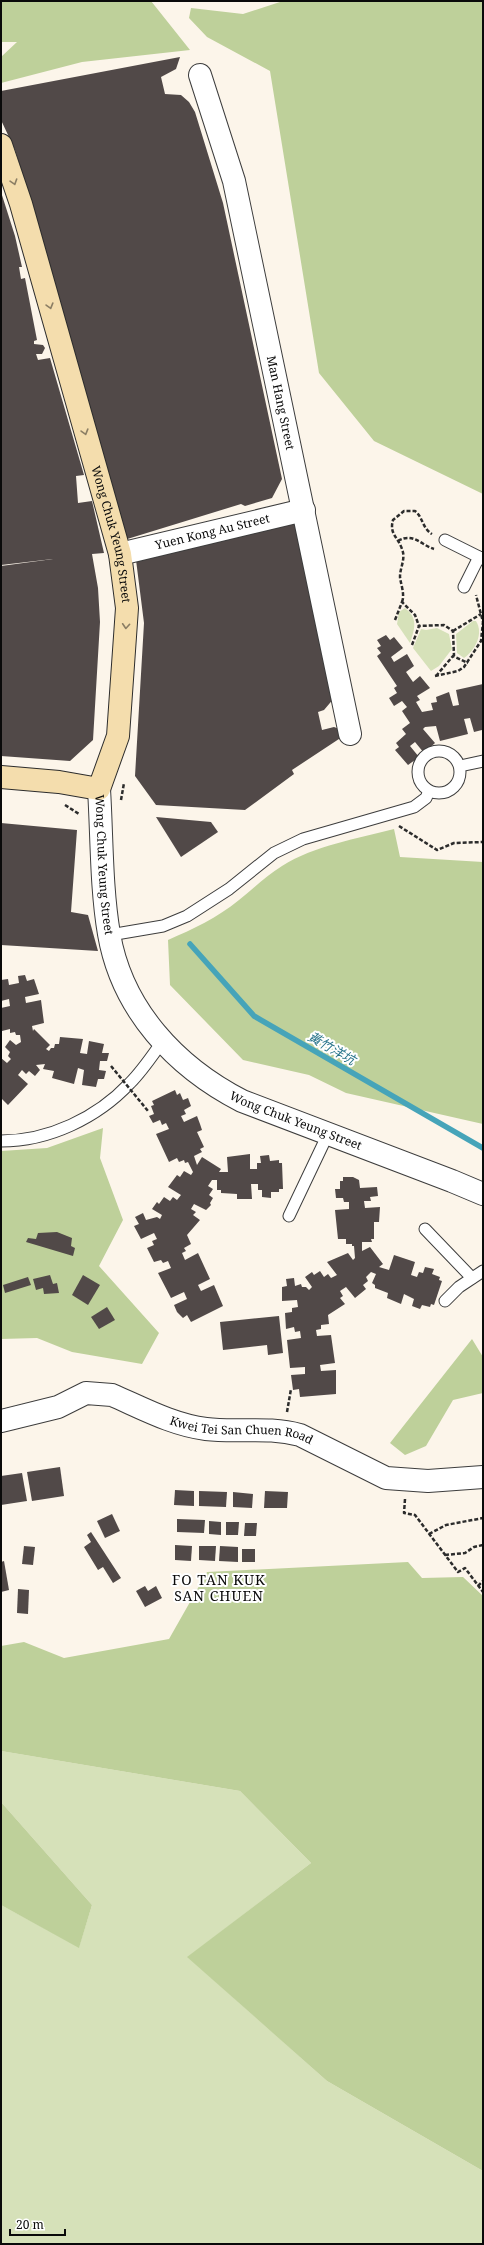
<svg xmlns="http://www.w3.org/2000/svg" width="484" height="2245" viewBox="0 0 484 2245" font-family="'Noto Serif','Noto Sans TC',serif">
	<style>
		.green { fill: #d6e1b9 }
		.forest { fill: #bed09a }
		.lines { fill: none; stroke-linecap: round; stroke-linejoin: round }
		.stream { stroke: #46a4b9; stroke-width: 5.5 }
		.building { fill: #514948 }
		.lane-casing { stroke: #3d3d3d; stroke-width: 13 }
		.street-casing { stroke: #3d3d3d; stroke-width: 24 }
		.secondary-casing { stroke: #2c2c2c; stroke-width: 24 }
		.path { stroke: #2c2c2c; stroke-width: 2.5; stroke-dasharray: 4 2; stroke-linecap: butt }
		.lane { stroke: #fff; stroke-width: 11 }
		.street { stroke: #fff; stroke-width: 22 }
		.secondary { stroke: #f4ddad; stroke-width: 22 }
		.path-bridge { stroke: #2c2c2c; stroke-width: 2.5; stroke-dasharray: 4 2; stroke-linecap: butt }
		.oneway { stroke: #8b7e64 }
		.labels { text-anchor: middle; stroke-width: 4; stroke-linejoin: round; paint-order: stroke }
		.street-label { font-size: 12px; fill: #0a0a0a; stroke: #fff }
		.water-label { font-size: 13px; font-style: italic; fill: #267389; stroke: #fff }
		.quarter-label { font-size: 14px; letter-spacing: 1px; fill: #0a0a0a; stroke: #fff }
	</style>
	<rect width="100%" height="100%" fill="#fcf5ea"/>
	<!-- green -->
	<g class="green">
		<path d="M405 608C418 618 415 628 410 643L397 624 399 612Z"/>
		<path d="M473 621H476C484 634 475 650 464 658L457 653 456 634Z"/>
		<path d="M437 628 449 634 452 649 439 666 431 671 413 648 421 629 426 630Z"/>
		<path d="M1 1751 240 1791 311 1863 188 1957 327 2081 483 2171V2244H1V1905L79 1947 92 1905 1 1802Z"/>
	</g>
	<!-- forest -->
	<g class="forest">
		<path d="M1 1H151L190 50 82 62 1 83V57L17 42H1Z"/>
		<path d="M283 1H483V494L374 441 319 373 270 71 207 37 189 18 191 8 243 14Z"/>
		<path d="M394 829 400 857 483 862V1124L346 1093 309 1075 243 1060 170 985 168 940C193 929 217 918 239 900 253 889 266 876 282 866 315 845 357 839 394 829Z"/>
		<path d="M103 1128 100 1158 123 1220 99 1266 159 1333 142 1364 72 1352 37 1338 1 1339V1151L47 1148Z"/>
		<path d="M472 1339 483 1357V1393L453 1400 426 1446 405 1455 390 1443Z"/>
		<path d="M408 1562 422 1578 463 1577 483 1596V2171L327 2081 187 1957 311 1863 240 1791 1 1751V1646L24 1642 64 1658 169 1639 207 1572Z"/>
		<path d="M1 1802 92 1905 79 1948 1 1905Z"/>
	</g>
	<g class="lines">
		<!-- stream -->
		<path class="stream" d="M190 944 254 1016 483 1148"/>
	</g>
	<!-- building -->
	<g class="building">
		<path d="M180 57 176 69 161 77 165 94 181 95 189 102 195 112 223 203 282 479 272 498 245 506 241 504 124 540 40 230 15 150 1 120V91Z"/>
		<path d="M1 192 15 236 22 267H19L21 279 25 278 37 340 34 341V344L43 345 45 348 42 354H36L38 360 50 358 84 475 76 476 78 503 92 501 104 553 92 554 98 588 100 622 93 740 70 761 1 756V566L53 559 1 565Z"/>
		<path d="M285 517 305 528 335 697 324 710 318 712 322 730 334 727 342 730 345 735 292 770 294 774 245 810 156 805 135 776 144 623 136 560Z"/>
		<path d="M386 635 390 640 394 637 403 648 391 657 394 662 407 654 414 666 406 672 413 682 420 676 430 688 417 696 420 700 416 702 422 712 433 710 431 703 437 702 436 697 449 692 453 706 459 705 456 690 483 684 482 730 474 732 470 718 464 719 468 734 440 741 436 726 425 727 423 729 435 743 424 753 415 742 410 746 419 757 408 765 395 750 399 747 396 743 406 734 402 729 410 723 402 711 407 707 402 701 394 706 389 698 397 693 394 688 397 686 377 656 381 653 377 648 381 646 377 640Z"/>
		<path d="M156 817 211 822 218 832 181 857Z"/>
		<path d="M1 823 77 830 71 912 88 915 98 951 1 945Z"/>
		<path d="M25 975 27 981 34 979 39 994 25 997 26 1003 41 1000 44 1023 32 1026 33 1031 34 1029 50 1045 46 1049 49 1051 51 1048H54L55 1044H59L60 1037 83 1039 80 1053 87 1054 89 1041 104 1044 102 1053H109L107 1061H100L99 1070 106 1071 104 1079H98L96 1087 82 1085 84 1070 78 1068 74 1084 52 1078 54 1071 43 1069 45 1064 36 1065 40 1070 35 1076 29 1071 26 1074 22 1070 18 1075 28 1084 8 1105 1 1098V1058L7 1063 11 1059 8 1056 10 1052 5 1047 10 1040 16 1045 21 1042 20 1035H16L15 1032 10 1033V1029L2 1031 1 1008 10 1006 9 999 1 1001V980L8 979 9 985 19 983 18 976Z"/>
		<path d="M175 1090 177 1095 180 1093 183 1100 188 1098 191 1106 184 1110 186 1114 181 1116 184 1122 197 1116 200 1124 202 1130 197 1132 204 1147 200 1149 202 1152 194 1156 197 1165 202 1157 221 1169 219 1172H228L227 1157 250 1154V1169H257V1163H261L260 1156 269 1155 270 1161 279 1160V1163H282L283 1189H279V1192H271V1198L262 1197V1190H258V1184H251L252 1199H237V1194L221 1193V1190H217V1180H212L208 1186 213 1189 209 1195 213 1198 210 1203 211 1205 206 1210 194 1204 191 1209 196 1212 193 1215 200 1220 187 1235 191 1244 184 1248 186 1251 182 1253 185 1260 198 1253 210 1279 198 1285 201 1291 214 1285 223 1306 191 1322 187 1315 183 1318 177 1312 174 1305 187 1299 184 1292 171 1298 158 1273 171 1268 168 1261 163 1263 161 1260 154 1262 147 1248 154 1245 152 1241 157 1239 154 1233 141 1239 134 1226 139 1224 135 1217 143 1213 146 1220 157 1217 160 1219 162 1215 152 1209 157 1202 159 1204 164 1197 170 1201 173 1197 177 1200 181 1195 168 1187 177 1175 180 1177 184 1171 191 1175 193 1172 188 1162 185 1163 184 1160 179 1162 177 1158 169 1162 156 1134 169 1129 166 1123 162 1125 160 1120 153 1123 149 1116 154 1114 151 1106 154 1105 152 1101Z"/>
		<path d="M343 1177H353L359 1180 360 1188 377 1187 378 1196 370 1197 371 1201H364L365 1208 380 1207 379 1222H374V1239H371L372 1242H362V1251L370 1247 383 1264 379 1267 389 1270 394 1255 415 1262 411 1275 417 1277 419 1272 423 1273 425 1267 434 1269 432 1274 440 1277 439 1280 442 1281 434 1305 431 1304 430 1307 422 1305 420 1309 412 1306 414 1299 404 1294 401 1304 387 1298 388 1293 375 1288V1285L372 1283 376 1274 371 1272 366 1277 368 1281 363 1285 366 1289 355 1298 346 1287 340 1291 343 1296 340 1298 345 1304 328 1315 329 1324 321 1325V1329L316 1330 317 1336 331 1335 335 1363 320 1365 321 1371 336 1370V1394L300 1397 299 1389 293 1390 291 1375 305 1374V1367L290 1368 287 1340 301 1338 300 1331 295 1332 294 1327 286 1329 285 1313 292 1312V1308L298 1307 297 1300 282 1301V1287L287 1286 286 1279 294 1278 295 1286 301 1284 302 1287H306L309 1290 312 1287 305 1277 312 1272 314 1275 320 1271 324 1277 328 1274 331 1278 337 1275 327 1262 348 1253 353 1260 355 1258 354 1246H352V1244H346V1239H338L335 1210 349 1209V1202H344L343 1198H336L335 1189H340V1181H343Z"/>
		<path d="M57 1232 72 1238 71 1246 75 1248 73 1256 26 1242 28 1238 36 1239 38 1233Z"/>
		<path d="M50 1275 53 1284 57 1283 59 1293 44 1294 43 1288 36 1290 33 1279Z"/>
		<path d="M83 1275 100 1285 88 1305 72 1295Z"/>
		<path d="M28 1277 31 1285 5 1293 3 1285Z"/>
		<path d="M107 1307 115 1320 99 1329 91 1317Z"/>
		<path d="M279 1316 283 1353 268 1355 267 1345 223 1350 220 1322Z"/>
		<path d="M60 1467 64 1496 32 1501 27 1472Z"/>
		<path d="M22 1473 27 1501 1 1505V1476Z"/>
		<path d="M175 1490 194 1491V1506L174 1505Z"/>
		<path d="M199 1491 227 1492 226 1507 199 1506Z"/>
		<path d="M265 1491 288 1492 287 1508H264Z"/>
		<path d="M233 1492 253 1494 252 1508 233 1507Z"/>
		<path d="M112 1514 120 1531 105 1538 97 1521Z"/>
		<path d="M177 1519 205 1520 204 1533 177 1532Z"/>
		<path d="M209 1521 221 1522V1535L209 1534Z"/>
		<path d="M226 1522H239L238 1535H226Z"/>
		<path d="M245 1523H257L256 1536H244Z"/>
		<path d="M91 1532 121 1578 113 1583 103 1567 98 1570 84 1547 91 1542 87 1535Z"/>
		<path d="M175 1545 192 1546 191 1561 175 1560Z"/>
		<path d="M24 1546 35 1547 33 1565 22 1564Z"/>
		<path d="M199 1546H216L215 1561 199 1560Z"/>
		<path d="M220 1546 238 1547V1562L219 1561Z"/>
		<rect x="242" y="1549" width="13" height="13"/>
		<path d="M4 1561 9 1590 1 1592V1562Z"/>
		<path d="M145 1586 148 1591 156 1586 162 1598 145 1607 136 1591Z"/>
		<path d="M18 1589 29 1590 28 1614 17 1613Z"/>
	</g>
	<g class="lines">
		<!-- lane casing -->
		<g class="lane-casing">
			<g id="lane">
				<path d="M445 540 483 559"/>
				<path d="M464 587 479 557"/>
				<circle cx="439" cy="772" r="21"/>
				<path d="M460 766 483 761"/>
				<path d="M110 935 163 926 187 916 229 889 274 853 303 839 414 807 426 798 429 791"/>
				<path d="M1 1141C49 1141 97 1118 130 1083 142 1071 152 1056 162 1042"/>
				<path d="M289 1216 328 1134"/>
				<path d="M425 1229 472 1278"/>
				<path d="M445 1301 459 1287 483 1271"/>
			</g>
		</g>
		<!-- street casing -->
		<g class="street-casing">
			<g id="street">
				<path id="s1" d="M200 75 234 181 350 734"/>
				<path id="s2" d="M120 554 304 510"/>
				<path id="s3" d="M99 789C102 837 101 887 109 934 122 1010 176 1067 242 1101L452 1181 483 1194"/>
				<path id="s4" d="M1 1421 58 1407 86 1393 112 1395C142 1408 173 1425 206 1429 239 1433 267 1426 300 1435L386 1478 428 1481 483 1477"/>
			</g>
		</g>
		<!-- secondary casing -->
		<g class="secondary-casing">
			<g id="secondary">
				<path id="s5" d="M1 145 21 204 120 554 127 608 118 736 99 789 59 782 1 777"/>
			</g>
		</g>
		<!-- path -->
		<g class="path">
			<path d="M398 541C413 532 421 545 434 549"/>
			<path d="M402 602C405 595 401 585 400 577 400 567 406 559 402 549 398 537 389 534 393 520L404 511H415C423 517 422 528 432 534"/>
			<path d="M395 620 402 602 415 615 419 626"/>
			<path d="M453 631 481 614"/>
			<path d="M412 645 419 626 444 625 453 631 454 656"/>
			<path d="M435 676 458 671 464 667 481 641 483 622 476 595"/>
			<path d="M436 676 453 656 468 663"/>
			<path d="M121 800 124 783"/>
			<path d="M65 805 79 814"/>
			<path d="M399 826 437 850 454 843 483 842"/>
			<path d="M287 1412 291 1389"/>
			<path d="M405 1499 404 1513 415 1515 458 1572 465 1568 483 1592"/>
			<path d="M429 1534 446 1525 483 1518"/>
			<path d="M445 1555 465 1553 474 1547 483 1545"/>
			<path d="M478 1586 483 1581"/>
		</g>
		<!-- lane -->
		<use href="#lane" class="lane"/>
		<!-- street -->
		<use href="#street" class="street"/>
		<!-- secondary -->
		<use href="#secondary" class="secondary"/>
		<!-- path-bridge -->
		<path class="path-bridge" d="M111 1066 148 1111"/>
	</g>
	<!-- one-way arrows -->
	<defs><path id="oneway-chevron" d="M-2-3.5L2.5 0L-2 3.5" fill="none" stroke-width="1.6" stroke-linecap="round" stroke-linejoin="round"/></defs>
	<g class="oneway">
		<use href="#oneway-chevron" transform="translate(14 182) rotate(72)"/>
		<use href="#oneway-chevron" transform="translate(50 306) rotate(74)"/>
		<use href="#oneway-chevron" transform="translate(85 432) rotate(74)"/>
		<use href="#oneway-chevron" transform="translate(126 626) rotate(94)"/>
	</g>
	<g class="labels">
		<!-- street labels -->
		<g class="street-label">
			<text dy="4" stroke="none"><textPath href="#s1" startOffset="338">Man Hang Street</textPath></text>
			<text dy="4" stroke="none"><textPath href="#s2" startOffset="95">Yuen Kong Au Street</textPath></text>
			<text dy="4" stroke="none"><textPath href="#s5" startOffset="405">Wong Chuk Yeung Street</textPath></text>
			<text dy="4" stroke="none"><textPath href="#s3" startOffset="76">Wong Chuk Yeung Street</textPath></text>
			<text dy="4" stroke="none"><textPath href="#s3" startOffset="424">Wong Chuk Yeung Street</textPath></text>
			<text dy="4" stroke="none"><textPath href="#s4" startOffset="252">Kwei Tei San Chuen Road</textPath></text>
		</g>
		<!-- water labels -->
		<g class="water-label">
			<text transform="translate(332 1048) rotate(30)" y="5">黃竹洋坑</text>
		</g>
		<!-- quarter labels -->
		<g class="quarter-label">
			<text x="219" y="1585">FO TAN KUK<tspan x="219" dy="16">SAN CHUEN</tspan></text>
		</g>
	</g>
	<!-- border -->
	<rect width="484" height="2245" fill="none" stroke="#0a0a0a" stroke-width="4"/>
	<!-- scale -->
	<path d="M10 2229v6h55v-6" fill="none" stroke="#0a0a0a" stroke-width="2"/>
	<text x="16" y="2229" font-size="12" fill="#0a0a0a" stroke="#ffffff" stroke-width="3" paint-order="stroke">20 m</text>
</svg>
